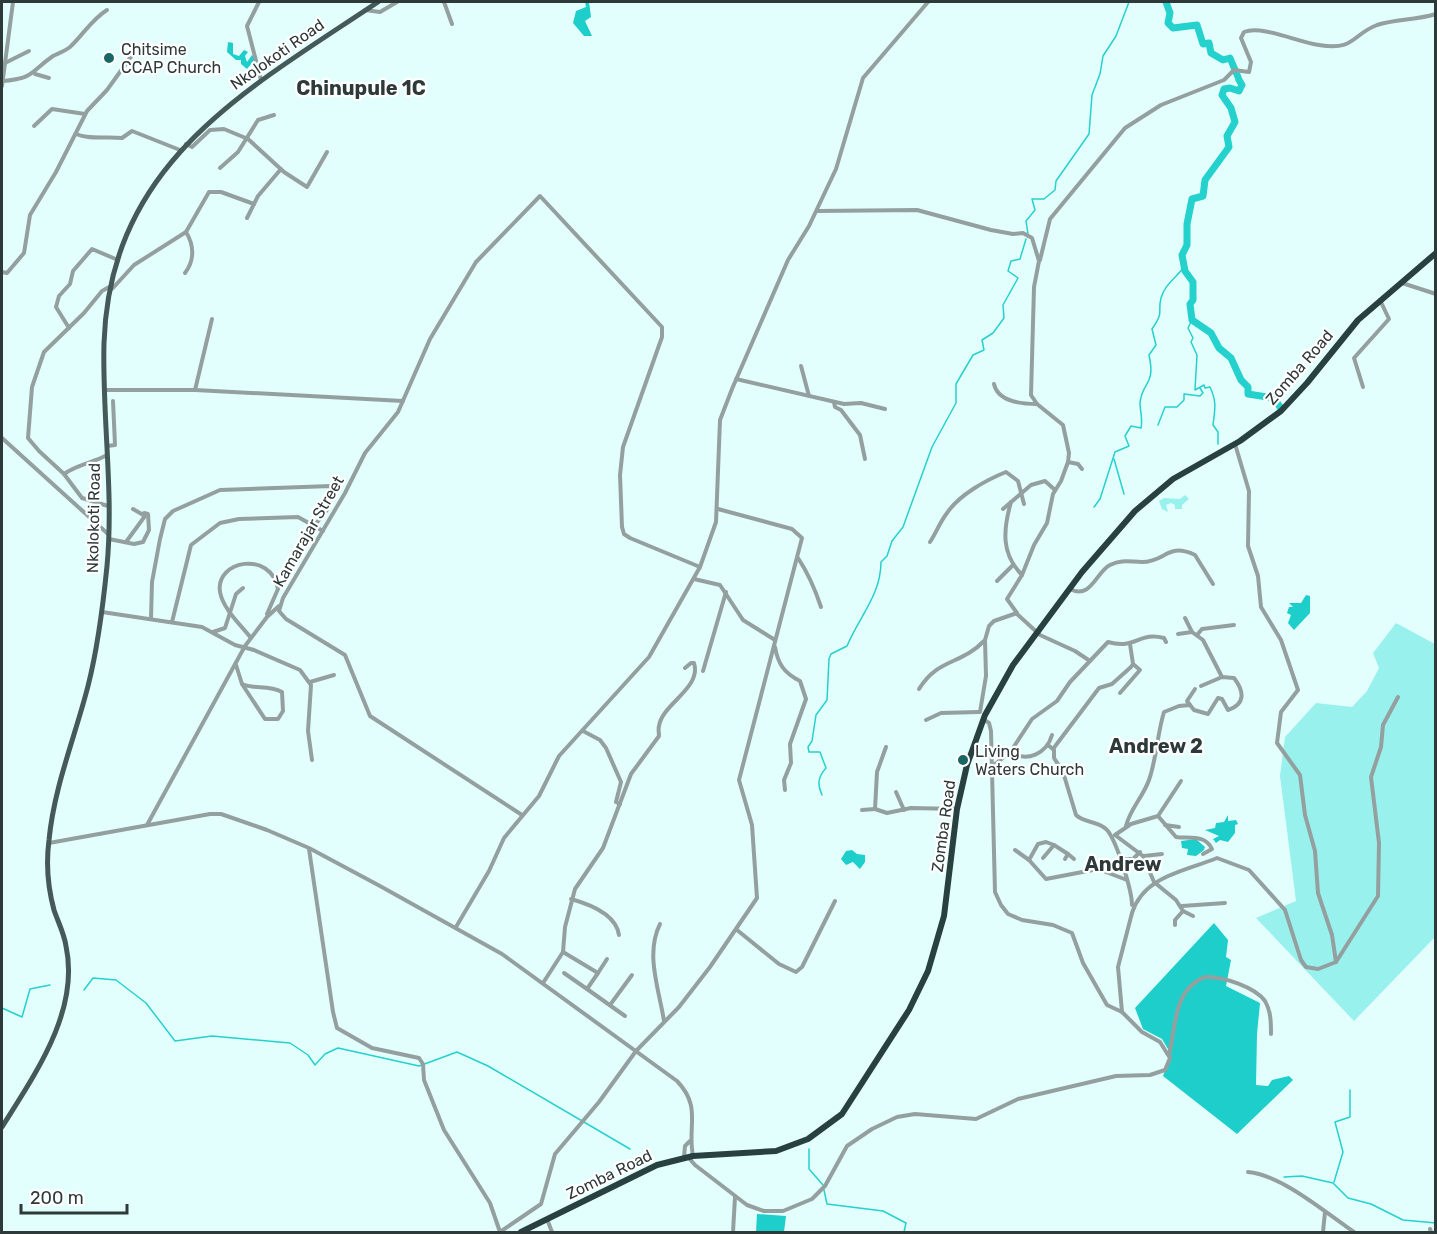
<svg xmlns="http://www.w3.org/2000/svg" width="1437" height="1234" viewBox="0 0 1437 1234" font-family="Rubik,sans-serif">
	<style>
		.green { fill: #99f1ee }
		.forest { fill: #1ececa }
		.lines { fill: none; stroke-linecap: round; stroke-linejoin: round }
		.stream { stroke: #25d1cd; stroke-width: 1.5 }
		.river { stroke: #25d1cd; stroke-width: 7 }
		.minor { stroke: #94a09f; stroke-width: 4 }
		.major { stroke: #445958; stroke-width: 5 }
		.highway { stroke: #28403f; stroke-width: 6 }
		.poi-dot { fill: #196765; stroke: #fff; stroke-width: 2 }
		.labels { text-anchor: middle; stroke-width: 4.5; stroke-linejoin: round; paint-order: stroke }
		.poi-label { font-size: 16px; fill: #2e3a39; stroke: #fff; text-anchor: start }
		.street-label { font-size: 16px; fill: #2e3a39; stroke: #fff }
		.quarter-label { font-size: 20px; font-weight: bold; fill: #2e3a39; stroke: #fff }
	</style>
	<rect width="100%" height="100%" fill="#e2fffd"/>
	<!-- green -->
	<g class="green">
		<path d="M1185 495 1189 499 1182 505V509H1175V505L1171 503 1166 505 1168 512 1162 509 1159 501 1164 498 1180 499Z"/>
		<path d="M1396 623 1435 644V937L1354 1021 1256 918 1296 901 1280 776 1285 737 1316 703 1352 707 1367 691 1379 668 1373 653Z"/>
	</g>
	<!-- forest -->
	<g class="forest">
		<path d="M585 2H589L591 17 585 21 592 36H584L573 23 576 11 586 7Z"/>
		<path d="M228 42 233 43V54L239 56 244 50 248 52 245 56 247 62 252 55 256 58 247 69 241 64V60H236L227 52Z"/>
		<path d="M1306 595 1310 596V613L1294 630 1288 623 1291 615 1287 613 1289 607H1293L1289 603H1301Z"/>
		<path d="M1228 815V821L1236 820 1238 824 1235 825V833L1228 842 1220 840 1216 843 1213 839 1219 836 1205 830 1215 828 1216 823 1224 822Z"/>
		<path d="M1196 839 1205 847 1204 850 1196 856 1187 855 1188 849 1182 848 1181 841Z"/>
		<path d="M852 850 857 854 865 855V862L860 869 853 862 846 865 841 859 846 851Z"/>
		<path d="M1214 923 1228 940 1226 957 1231 960 1226 986 1260 1003 1257 1034 1256 1085 1268 1086 1272 1080 1289 1076 1293 1080 1237 1134 1163 1076 1171 1054 1162 1039 1143 1029 1135 1008Z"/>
		<path d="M757 1214 786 1216 784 1232H756Z"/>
	</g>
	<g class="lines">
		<!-- stream -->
		<g class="stream">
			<path d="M1028 234 1026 221 1035 210 1032 199H1044L1055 190 1056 181 1089 134 1092 95 1100 74 1103 56 1116 36 1129 2"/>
			<path d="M1192 320 1188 328 1193 338 1191 342 1197 355 1195 390 1204 385 1205 388 1210 387C1217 402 1215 409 1213 425L1218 432V444"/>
			<path d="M1158 425 1165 407H1177L1184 400V394L1200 396 1203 393 1200 388"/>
			<path d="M1114 459 1124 494"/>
			<path d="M1094 507 1100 499 1115 452 1129 446 1125 436 1131 426 1141 428C1143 419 1140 411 1140 403 1142 381 1156 386 1149 355L1156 345 1152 329C1165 310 1157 314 1161 298 1165 284 1176 278 1184 267"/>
			<path d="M822 795C817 784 818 777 826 768L820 752H809L808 747 812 741 816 715 827 700 829 659 831 654 847 646C859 617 881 595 881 562L887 556 892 541 903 527 932 447 956 403V384L973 355 984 350 982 340 993 333 1004 318 1003 305 1018 278 1008 271 1011 261 1020 259 1026 239"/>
			<path d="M84 990 93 978 116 980 146 1003 175 1041 212 1036 290 1043 308 1055 315 1065 325 1054 338 1048 419 1066 457 1052 488 1066 630 1149"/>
			<path d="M2 1008 22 1017 30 989 50 985"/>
			<path d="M809 1149V1169L823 1185"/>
			<path d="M1284 1177 1302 1176 1333 1183 1348 1198 1371 1204 1403 1220 1436 1223"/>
			<path d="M1334 1182 1343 1152 1335 1122 1350 1117V1090"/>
			<path d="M824 1190 827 1204 883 1211 906 1223 904 1232"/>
		</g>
		<!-- river -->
		<g class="river">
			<path d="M1166 2 1170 13 1168 23 1173 28 1197 25 1203 44 1209 43 1211 53 1223 60 1230 58 1238 77"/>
			<path d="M1239 80 1242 85 1239 91 1230 88 1224 89 1222 95 1231 108 1235 122 1227 136 1229 147 1205 180 1203 196 1192 199 1187 224V245L1182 255 1185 271 1193 282V300L1190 304 1192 320 1211 333 1219 348 1231 358 1241 380 1248 387V394L1274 398 1280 407"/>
		</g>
		<!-- minor -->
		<g class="minor">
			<path d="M259 2 247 26 261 80"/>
			<path d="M444 2 452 24"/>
			<path d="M365 10 380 12 397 2"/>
			<path d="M5 63 29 51"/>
			<path d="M35 74 49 78"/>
			<path d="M4 81C35 78 30 72 53 56 59 53 65 51 70 47 83 35 91 20 107 10"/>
			<path d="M2 86 13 2"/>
			<path d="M34 126 52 109 85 114"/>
			<path d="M76 134C90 140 106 136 122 138L132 131 180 150"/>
			<path d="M186 144 192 147 210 130 224 129 248 139 284 172 307 187 327 152"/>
			<path d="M220 168 238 152 258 120 274 115"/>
			<path d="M817 211 917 210 991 230 1013 234 1023 233 1032 238 1039 261 1034 287 1031 395 1037 404 1063 425 1069 453 1068 462 1061 481 1053 494 1047 523 1034 545 1022 575 1007 599 1017 613 994 621 989 626 985 640 986 676 980 712"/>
			<path d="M247 218 258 196 281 169"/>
			<path d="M1040 260 1050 219 1125 128 1161 105 1224 80 1234 70 1249 72 1251 62 1241 38 1244 32C1262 25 1297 42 1319 45 1355 51 1351 35 1377 25 1395 19 1417 20 1436 14"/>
			<path d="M2 272 7 273 24 253 30 215 56 172 87 111 107 90 135 51"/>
			<path d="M185 273C195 260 194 245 186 232"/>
			<path d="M1402 283 1436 294"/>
			<path d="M112 289 134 265 186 232 209 192H221L254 204"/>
			<path d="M69 328 56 307 59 296 70 284 73 271 92 249 118 260"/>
			<path d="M801 366 809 396"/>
			<path d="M736 379 844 404 861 403 885 409"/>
			<path d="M994 384C998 402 1021 404 1037 404"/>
			<path d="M1363 387 1354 358 1389 319 1380 300"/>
			<path d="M105 390H195L403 401"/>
			<path d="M195 390 212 319"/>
			<path d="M834 402 835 407 841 410 860 435 865 459"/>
			<path d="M2 438 108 534"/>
			<path d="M107 446 115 445 113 401"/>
			<path d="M1068 462 1078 464 1082 469"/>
			<path d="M64 474C78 464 93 463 107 455"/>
			<path d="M1011 502C1003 530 1001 554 1022 575"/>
			<path d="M108 506 82 498 64 474 39 451 28 438 32 387 44 352 84 313 102 291 111 286"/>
			<path d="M1003 509 1031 485 1045 481 1055 490"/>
			<path d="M109 539 134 544 143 542 149 530 148 514 144 513"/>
			<path d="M126 542 145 516 133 509"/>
			<path d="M930 542C936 533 940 522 947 513 959 495 986 480 1006 472L1018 481 1024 504"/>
			<path d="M798 558C808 573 815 589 821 607"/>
			<path d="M694 579 720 585 743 620 775 640"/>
			<path d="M997 581 1013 565"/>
			<path d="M1070 589C1091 600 1096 572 1110 565 1122 559 1130 562 1142 562 1166 562 1167 542 1195 555L1213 584"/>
			<path d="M102 612 202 627 235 645 254 650 300 670 311 685 308 731 312 760"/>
			<path d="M1017 614 1040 635 1075 651 1090 661"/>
			<path d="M151 618 152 582 160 539 165 519 173 511 220 490 331 486 333 494 327 510 314 526"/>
			<path d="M1185 618 1192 632"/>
			<path d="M172 622 191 545 220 523 239 519 298 517 323 531"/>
			<path d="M213 632 225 628 236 594 243 588"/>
			<path d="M1178 634 1192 632 1203 640 1222 677"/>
			<path d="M1197 635 1202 629 1234 625"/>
			<path d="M251 638C241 625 223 609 220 592 215 560 271 550 278 589L267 614"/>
			<path d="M775 647C778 664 784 673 800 681L806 699 790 744 791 763 784 780 785 790"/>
			<path d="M236 665 242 684"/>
			<path d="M703 671 726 592"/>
			<path d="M310 682 334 675"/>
			<path d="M242 684C255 690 268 684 282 692L283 711 278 719H265Z"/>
			<path d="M919 689C938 658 961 665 984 641"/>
			<path d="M1120 693 1140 670 1133 664"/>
			<path d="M1190 705 1187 701 1195 689"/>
			<path d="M926 720 941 713 979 712"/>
			<path d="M583 731 600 740 606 748 621 782 616 802 620 804"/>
			<path d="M1048 745 1054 750V758L1063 772 1076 815C1084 823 1098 821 1106 829 1116 838 1132 891 1132 905"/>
			<path d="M886 747 877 772 875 809 887 813 911 808 957 809"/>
			<path d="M1053 749 1099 688 1112 684 1131 667 1133 664 1130 644"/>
			<path d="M1011 751C1026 764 1047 753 1052 735"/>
			<path d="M993 766 1011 751 1032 719 1057 701 1070 682 1108 642C1136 650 1139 631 1164 638L1166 642"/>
			<path d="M896 792 904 810"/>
			<path d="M862 810 875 809"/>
			<path d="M522 815 370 716 345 655 286 619 279 611 283 598 345 493 365 453 398 412 430 339 476 262 540 196 662 327V337L623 447 620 475 622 527 624 534 630 538 700 567"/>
			<path d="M1158 816 1176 837C1189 839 1205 834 1212 849L1203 854"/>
			<path d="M147 825 245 646 267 617 279 606"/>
			<path d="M1165 825 1179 827"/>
			<path d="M1126 826C1130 809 1143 797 1149 780 1157 757 1157 735 1164 712L1179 706 1190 705 1194 710 1208 714 1218 698 1222 699 1228 710C1246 704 1244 691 1234 678L1222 677 1201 686"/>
			<path d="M1115 835 1143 856 1154 882 1176 900 1183 911 1193 916"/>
			<path d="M1115 835 1131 824 1158 816 1181 781"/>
			<path d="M49 843 210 814H221L267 830 309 848 380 886 502 954 677 1081C702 1107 687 1126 693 1156"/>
			<path d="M309 849 333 1012 337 1028 372 1048 419 1058 423 1064 424 1080 444 1130 490 1203 500 1232"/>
			<path d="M1015 850 1029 860 1046 879 1098 869 1127 880"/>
			<path d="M1068 854 1074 859"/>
			<path d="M1144 856 1162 854"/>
			<path d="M1043 858 1054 845 1068 854 1065 859"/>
			<path d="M1120 859H1133L1140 852"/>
			<path d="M1029 860 1038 844 1046 842 1054 845"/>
			<path d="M571 899C589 904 616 914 619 935"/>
			<path d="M1182 906 1225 903"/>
			<path d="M1132 913C1144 876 1183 872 1217 858L1249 870 1285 910 1301 960 1306 967 1318 969 1336 962 1332 935 1318 893 1315 851 1305 815 1300 775 1277 743 1281 712 1298 690 1281 640 1261 607 1258 576 1248 546 1249 491 1235 444"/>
			<path d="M660 924C645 954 659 989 664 1021"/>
			<path d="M1175 925V920L1183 911"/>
			<path d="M456 927 489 871 504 838 539 796 559 756 649 657 700 567 716 522 720 420 732 389 788 260 809 226 836 169 863 78 928 2"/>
			<path d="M737 930 779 964 796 972 802 967 835 901"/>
			<path d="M563 952 598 973 587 989 625 1016"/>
			<path d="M1336 962 1378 896 1379 843 1371 777 1381 747 1383 725 1398 697"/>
			<path d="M564 973 587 989"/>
			<path d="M598 973 607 959"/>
			<path d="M543 983 563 952 565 927 575 889 603 848 631 774 659 736C659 733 658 729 659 726 662 704 702 688 694 663H691L685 668"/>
			<path d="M610 1005 632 975"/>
			<path d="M1122 1012 1118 967 1132 913"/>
			<path d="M1169 1055C1176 1027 1173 989 1205 977 1222 976 1255 987 1265 1001 1271 1011 1271 1023 1271 1034"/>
			<path d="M684 1157 685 1146 690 1141"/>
			<path d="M688 1157 695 1165 747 1205 764 1211H783L812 1199 825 1186 847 1146 872 1129 897 1117 915 1114 976 1119 1018 1099 1116 1076 1150 1075 1165 1070 1170 1058 1160 1042 1142 1032 1122 1012 1107 1005 1083 963 1072 933 1053 925 1022 920 1008 914 1001 905 995 892 991 731 989 723 983 719"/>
			<path d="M1248 1172C1282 1175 1326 1213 1354 1232"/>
			<path d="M547 1219 552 1232"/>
			<path d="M1430 1229 1431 1232"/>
			<path d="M500 1232 541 1204 555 1154 599 1102 636 1051 679 1007 710 967 757 898 752 825 739 780 802 538 792 529 718 509"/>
			<path d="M733 1232 735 1197"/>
			<path d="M1323 1232 1325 1212"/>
		</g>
		<!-- major -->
		<path class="major" d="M2 1127C35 1074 80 1011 66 946 64 933 58 922 54 910 48 888 46 863 49 840 54 787 75 737 88 686 98 647 103 606 107 566 114 492 102 417 104 343 110 162 245 91 378 2"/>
		<!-- highway -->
		<path class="highway" d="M521 1232 657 1165 693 1156 776 1151 808 1139 842 1114 909 1010 928 971 944 916 957 809 967 765 985 715 1013 665 1082 572 1135 511 1173 479 1240 441 1281 411 1307 383 1358 320 1436 253"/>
	</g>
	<!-- markers -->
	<g class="poi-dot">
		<circle cx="109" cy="58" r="6"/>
		<circle cx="963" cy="760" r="6"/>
	</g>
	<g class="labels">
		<!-- poi labels -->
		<g class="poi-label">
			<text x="121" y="55">Chitsime<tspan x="121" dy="18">CCAP Church</tspan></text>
			<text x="975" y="757">Living<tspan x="975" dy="18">Waters Church</tspan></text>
		</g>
		<!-- street labels -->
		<g class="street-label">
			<text transform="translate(277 54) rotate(-35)" y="6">Nkolokoti Road</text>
			<text transform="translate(1299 367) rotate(-49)" y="6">Zomba Road</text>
			<text transform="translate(93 518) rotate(-89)" y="6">Nkolokoti Road</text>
			<text transform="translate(308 531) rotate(-60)" y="6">Kamarajar Street</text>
			<text transform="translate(943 826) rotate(-82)" y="6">Zomba Road</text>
			<text transform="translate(609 1174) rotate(-26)" y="6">Zomba Road</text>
		</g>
		<!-- quarter labels -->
		<g class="quarter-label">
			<text x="361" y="95">Chinupule 1C</text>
			<text x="1156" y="753">Andrew 2</text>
			<text x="1123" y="871">Andrew</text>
		</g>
	</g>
	<!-- border -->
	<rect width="1437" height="1234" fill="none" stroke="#2e3a39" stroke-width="6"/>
	<!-- scale -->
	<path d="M21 1204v9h106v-9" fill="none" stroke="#2e3a39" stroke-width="3"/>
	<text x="30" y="1204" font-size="18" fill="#2e3a39" stroke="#ffffff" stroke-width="4.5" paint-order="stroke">200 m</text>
</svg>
